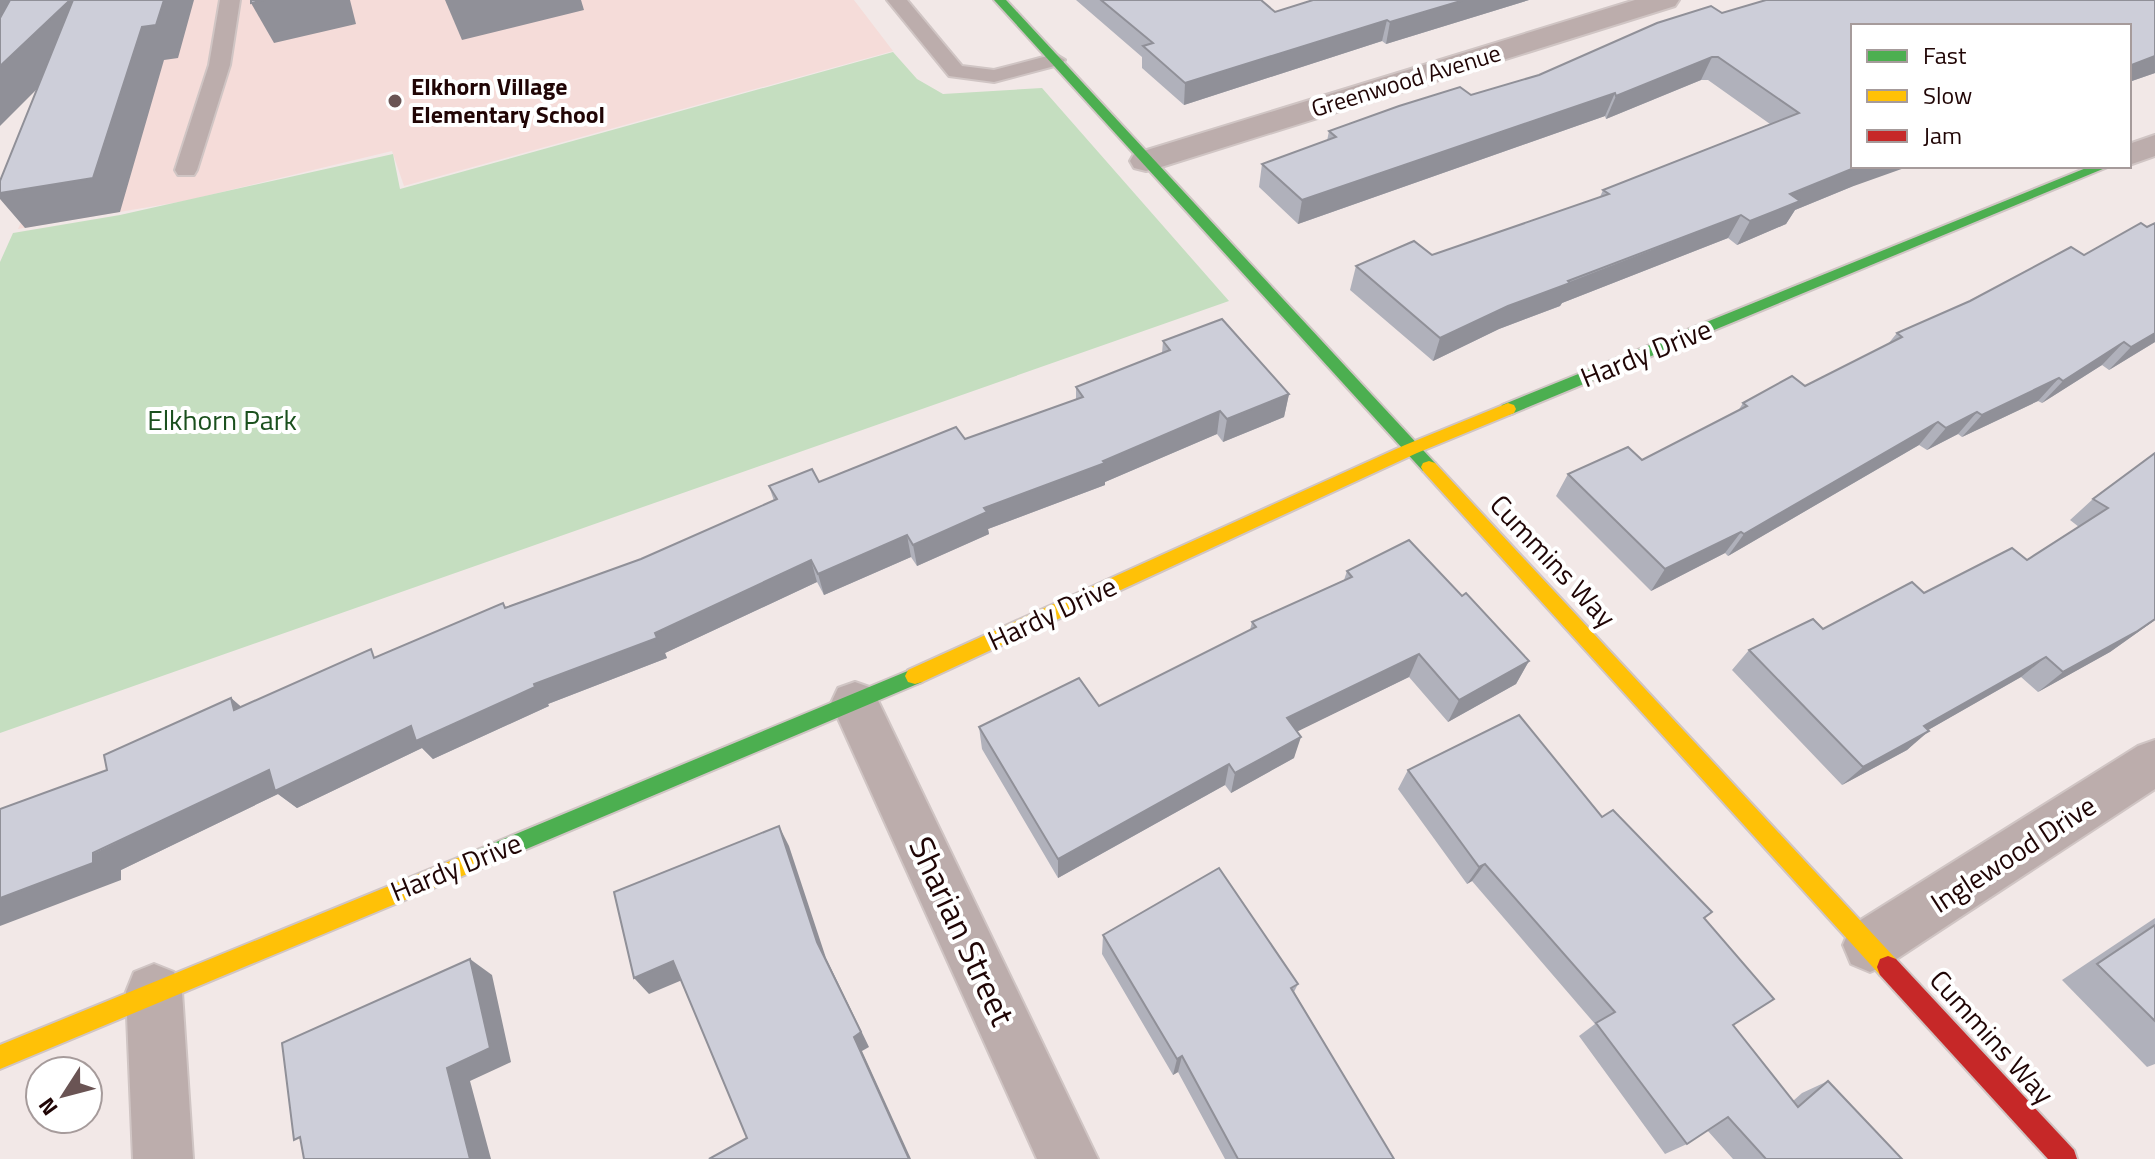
<svg xmlns="http://www.w3.org/2000/svg" width="2155" height="1159" viewBox="0 0 2155 1159" font-family="'Titillium Web',sans-serif">
	<style>
		.built { fill: #f5dcd9 }
		.green { fill: #c5dec0 }
		.lines { fill: none; stroke-linecap: round; stroke-linejoin: round }
		.lane-casing { stroke: #d0c5c4; stroke-width: 4 }
		.street-casing { stroke: #d0c5c4; stroke-width: 4 }
		.fast-casing { stroke: #d0c5c4; stroke-width: 4 }
		.slow-casing { stroke: #d0c5c4; stroke-width: 4 }
		.jam-casing { stroke: #d0c5c4; stroke-width: 4 }
		.lane { fill: #bcadac; fill-rule: evenodd }
		.street { fill: #bcadac; fill-rule: evenodd }
		.fast { fill: #4caf50; fill-rule: evenodd }
		.slow { fill: #ffc107; fill-rule: evenodd }
		.jam { fill: #c62828; fill-rule: evenodd }
		.wall { fill: #b0b1bb }
		.shaded-wall { fill: #909098 }
		.building { fill: #cdced9; stroke: #909098; stroke-width: 2 }
		.poi-dot { fill: #6a5454; stroke: #fff; stroke-width: 3 }
		.labels { text-anchor: middle; stroke-width: 8; stroke-linejoin: round; paint-order: stroke }
		.far-street-label { font-size: 24px; fill: #200505; stroke: #fff }
		.far-poi-label { font-size: 24px; font-weight: bold; fill: #200505; stroke: #fff; text-anchor: start }
		.street-label { font-size: 28px; fill: #200505; stroke: #fff }
		.park-label { font-size: 28px; fill: #1b501e; stroke: #fff }
		.near-street-label { font-size: 34px; fill: #200505; stroke: #fff }
	</style>
	<rect width="100%" height="100%" fill="#f2e8e7"/>
	<!-- built -->
	<path class="built" d="M123 0H854L893 51 404 186 392 151 185 201 18 229Z"/>
	<!-- green -->
	<path class="green" d="M893 52 917 79 943 94 1042 88 1229 301 0 733V262L13 233 120 215 393 154 400 189Z"/>
	<g class="lines">
		<!-- lane casing -->
		<g class="lane-casing">
			<g id="lane">
				<path d="M220 0H240L230 65 197 170 194 175H178L175 170 209 65Z"/>
				<path d="M887 0H907L962 66 994 70 1055 54 1065 60 1062 64 994 82 949 76Z"/>
			</g>
		</g>
		<!-- street casing -->
		<g class="street-casing">
			<g id="street">
				<path d="M1635 0H1679L1675 6 1158 168 1146 171 1134 168 1130 161 1134 154Z"/>
				<path d="M2155 135V156L2129 165V144Z"/>
				<path d="M855 682 872 688 1098 1159H1037L831 703 838 688Z"/>
				<path d="M2155 740V789L1889 964 1870 972 1851 964 1843 945 1851 926 2138 746Z"/>
				<path d="M154 964 174 972 182 992 193 1159H133L126 992 134 972Z"/>
			</g>
		</g>
		<!-- fast casing -->
		<g class="fast-casing">
			<g id="fast">
				<path d="M994 0H1006L1435 463 1437 467 1435 471H1423Z"/>
				<path d="M2091 166H2110L1514 413 1508 415 1500 409 1502 405Z"/>
				<path d="M915 668 922 670 925 676 922 682 479 869 472 872 465 869 461 862 465 855Z"/>
			</g>
		</g>
		<!-- slow casing -->
		<g class="slow-casing">
			<g id="slow">
				<path d="M1508 403 1514 405 1516 409 1514 413 1417 453 922 682 915 684 908 682 905 676 908 670 1405 445Z"/>
				<path d="M1429 461 1435 463 1896 959 1899 967 1896 975 1888 978 1880 975 1423 471 1421 467 1423 463Z"/>
				<path d="M472 852 479 855 483 862 479 869 0 1069V1045Z"/>
			</g>
		</g>
		<!-- jam casing -->
		<g class="jam-casing">
			<path id="jam" d="M1888 956 1896 959 2074 1150 2077 1159H2048L1880 975 1877 967 1880 959Z"/>
		</g>
		<!-- lane -->
		<use href="#lane" class="lane"/>
		<!-- street -->
		<use href="#street" class="street"/>
		<!-- fast -->
		<use href="#fast" class="fast"/>
		<!-- slow -->
		<use href="#slow" class="slow"/>
		<!-- jam -->
		<use href="#jam" class="jam"/>
	</g>
	<!-- wall -->
	<g class="wall">
		<path d="M1076 0H1261L1275 12 1313 0H1529L1386 44 1382 41 1184 105 1142 68V57Z"/>
		<path d="M2155 0V73L2129 82V26L1851 187 1795 210 1786 224 1737 245 1728 238 1562 303 1560 306 1499 329 1433 361 1350 290 1356 266 1432 255 1600 197 1603 190 1770 124 1708 80H1701L1606 119 1605 116 1298 224 1259 187 1262 164 1327 141 1329 131 1471 95 1539 75 1722 13Z"/>
		<path d="M2155 223V342L2109 370 2102 365 2042 403 2038 401 1962 437 1958 434 1927 450 1919 445 1728 556 1725 553 1651 591 1556 496 1568 474 1642 460 1738 411 1743 403 1805 386 1888 344 1897 333 2084 255Z"/>
		<path d="M1163 341 1289 394 1284 417 1223 442 1217 434 1105 482V485L988 529 989 534 917 566 911 557 824 595 817 582 665 653 667 658 548 704 549 706 433 759 422 748 297 808 278 794 121 870V880L107 770 231 698 241 707 378 656 503 603 506 607 641 559 774 501 769 486 819 482 965 439 1076 400V387L1162 353Z"/>
		<path d="M2155 453V620L2110 652 2038 692 2021 677 1928 730 1907 750 1842 785 1732 670 1749 650 1823 629 1924 593 2027 560 2079 527 2070 520 2093 499Z"/>
		<path d="M1347 571 1462 596 1529 661 1516 684 1448 722 1409 677 1297 731 1294 758 1231 793 1225 785 1058 878 982 749 979 727 1099 706 1250 630 1252 622 1344 580Z"/>
		<path d="M1408 770 1602 817 1705 918 1733 1025 1793 1101 1802 1093 1828 1081 1902 1159H1733L1707 1130 1687 1144 1665 1154 1579 1036 1595 1024 1472 881 1467 884 1398 789Z"/>
		<path d="M2155 918V1064L2147 1067 2062 980Z"/>
		<path d="M1103 935 1298 984 1294 992 1394 1159H1225L1178 1072 1173 1075 1102 954Z"/>
	</g>
	<!-- shaded-wall -->
	<g class="shaded-wall">
		<path d="M0 0H28L0 51Z"/>
		<path d="M70 0H77L97 29 0 126V66Z"/>
		<path d="M164 0H194L178 58 164 60 120 212 25 228 0 199V193Z"/>
		<path d="M265 0H350L356 24 274 43 251 3Z"/>
		<path d="M445 0H581L584 10 462 40Z"/>
		<path d="M1464 0H1529L1386 44 1390 22Z"/>
		<path d="M1387 20 1382 41 1184 105 1185 83Z"/>
		<path d="M2155 56V73L2129 82V66Z"/>
		<path d="M1712 57 1701 80 1606 119 1616 96Z"/>
		<path d="M1615 93 1605 116 1298 224 1302 200Z"/>
		<path d="M1859 166H1910L1851 187 1795 210 1786 224 1737 245 1750 221 1790 194Z"/>
		<path d="M1741 215 1728 238 1562 303 1560 306 1499 329 1433 361 1440 338 1508 306Z"/>
		<path d="M2155 333V342L2109 370 2131 347Z"/>
		<path d="M2124 342 2102 365 2042 403 2063 381Z"/>
		<path d="M2059 378 2038 401 1962 437 1982 415Z"/>
		<path d="M1289 394 1284 417 1223 442 1227 419Z"/>
		<path d="M1220 411 1217 434 1105 482V485L988 529 989 534 917 566 913 545 984 508 1103 461Z"/>
		<path d="M1977 412 1958 434 1927 450 1946 428Z"/>
		<path d="M1938 422 1919 445 1728 556 1744 534Z"/>
		<path d="M1741 532 1725 553 1651 591 1665 569Z"/>
		<path d="M907 535 911 557 824 595 818 574Z"/>
		<path d="M811 560 817 582 665 653 667 658 548 704 549 706 433 759 422 748 297 808 278 794 121 870V880L0 926V898L269 770 411 726 534 684 655 633Z"/>
		<path d="M2155 619V620L2110 652 2038 692 2063 672Z"/>
		<path d="M1419 654 1409 677 1280 740 1287 718Z"/>
		<path d="M2046 657 2021 677 1902 745 1924 726Z"/>
		<path d="M1529 661 1516 684 1448 722 1459 700Z"/>
		<path d="M231 698 253 717 234 710Z"/>
		<path d="M1929 731 1907 750 1842 785 1863 767Z"/>
		<path d="M1301 737 1294 758 1231 793 1235 773Z"/>
		<path d="M1229 764 1225 785 1058 878V859Z"/>
		<path d="M779 826 789 846 826 958 869 1047 862 1051 911 1159H909L854 1037 817 942Z"/>
		<path d="M1485 864 1472 881 1467 884 1479 867Z"/>
		<path d="M470 959 492 975 511 1062 470 1081 491 1159H470L447 1068Z"/>
		<path d="M673 961 687 978 649 994 634 978Z"/>
		<path d="M1182 1056 1178 1072 1173 1075 1177 1059Z"/>
	</g>
	<!-- building -->
	<g class="building">
		<path d="M10 0H70L0 66V18Z"/>
		<path d="M73 0H164L156 25 142 27 93 178 0 193V181Z"/>
		<path d="M251 0H265L251 3Z"/>
		<path d="M1101 0H1261L1275 12 1313 0H1464L1390 22 1387 20 1185 83 1143 46 1153 43Z"/>
		<path d="M1766 0H2155V56L2129 66V26H1853V166H1859L1790 194 1800 201 1750 221 1741 215 1568 281 1570 283 1508 306 1440 338 1356 266 1414 241 1432 255 1609 194 1603 190 1799 113 1718 57H1712L1616 96 1615 93 1302 200 1262 164 1336 137 1329 131 1399 106 1460 87 1471 95 1539 75 1657 23 1711 6 1722 13Z"/>
		<path d="M2141 223 2147 227 2155 223V333L2131 347 2124 342 2063 381 2059 378 1982 415 1977 412 1946 428 1938 422 1744 534 1741 532 1665 569 1568 474 1628 447 1642 460 1747 406 1743 403 1792 376 1805 386 1902 337 1897 333 1970 301 2071 247 2084 255Z"/>
		<path d="M1222 319 1289 394 1227 419 1220 411 1103 461 1105 463 984 508 987 512 913 545 907 535 818 574 811 560 655 633 657 638 534 684 535 687 416 741 411 726 275 791 269 770 93 853V863L0 898V809L107 770 104 755 231 698 234 710 371 649 374 658 503 603 505 608 641 559 777 499 769 486 812 469 819 482 956 427 965 439 1083 397 1076 387 1170 350 1163 341Z"/>
		<path d="M2155 453V619L2136 632 2063 672 2046 657 1924 726 1929 731 1863 767 1749 650 1813 619 1823 629 1912 582 1924 593 2012 548 2027 560 2108 508 2093 499Z"/>
		<path d="M1409 540 1462 596 1466 593 1529 661 1459 700 1419 654 1287 718 1301 737 1235 773 1229 764 1058 859 979 727 1079 678 1099 706 1256 627 1252 622 1352 577 1347 571Z"/>
		<path d="M1519 715 1602 817 1613 810 1712 912 1704 918 1774 999 1733 1025 1798 1107 1828 1081 1902 1159H1766L1728 1117 1687 1144 1596 1023 1615 1012 1485 864 1479 867 1408 770Z"/>
		<path d="M779 826 817 942 861 1032 854 1037 909 1159H709L747 1138 673 961 634 978 614 892Z"/>
		<path d="M1219 868 1298 984 1291 988 1394 1159H1238L1182 1056 1177 1059 1103 935Z"/>
		<path d="M2155 925V1021L2097 964Z"/>
		<path d="M470 959 490 1048 447 1068 470 1159H304L300 1137 294 1140 282 1043Z"/>
	</g>
	<!-- markers -->
	<circle class="poi-dot" cx="395" cy="101" r="8"/>
	<g class="labels">
		<!-- far-street labels -->
		<g class="far-street-label">
			<text transform="translate(1406 81) rotate(-17)" y="8">Greenwood Avenue</text>
		</g>
		<!-- far-poi labels -->
		<g class="far-poi-label">
			<text x="411" y="95">Elkhorn Village<tspan x="411" dy="28">Elementary School</tspan></text>
		</g>
		<!-- street labels -->
		<g class="street-label">
			<text transform="translate(1646 353) rotate(-22)" y="10">Hardy Drive</text>
			<text transform="translate(1553 561) rotate(47)" y="10">Cummins Way</text>
			<text transform="translate(1052 613) rotate(-25)" y="10">Hardy Drive</text>
			<text transform="translate(2013 854) rotate(-33)" y="10">Inglewood Drive</text>
			<text transform="translate(456 867) rotate(-22)" y="10">Hardy Drive</text>
			<text transform="translate(1992 1037) rotate(48)" y="10">Cummins Way</text>
		</g>
		<!-- park labels -->
		<g class="park-label">
			<text x="222" y="430">Elkhorn Park</text>
		</g>
		<!-- near-street labels -->
		<g class="near-street-label">
			<text transform="translate(962 931) rotate(65)" y="12">Sharian Street</text>
		</g>
	</g>
	<!-- legend -->
	<rect x="1851" y="24" width="280" height="144" fill="#ffffff" stroke="#a69b9b" stroke-width="2"/>
	<rect x="1867" y="50" width="40" height="12" fill="#4caf50" stroke="#a69b9b" stroke-width="2"/>
	<text x="1923" y="64" font-size="24" fill="#200505">Fast</text>
	<rect x="1867" y="90" width="40" height="12" fill="#ffc107" stroke="#a69b9b" stroke-width="2"/>
	<text x="1923" y="104" font-size="24" fill="#200505">Slow</text>
	<rect x="1867" y="130" width="40" height="12" fill="#c62828" stroke="#a69b9b" stroke-width="2"/>
	<text x="1923" y="144" font-size="24" fill="#200505">Jam</text>
	<!-- north arrow -->
	<g transform="translate(64 1095) rotate(234)"><circle r="38" fill="#ffffff" stroke="#a69b9b" stroke-width="2"/>
	<path d="M0-6L14 30L0 20L-14 30Z" fill="#6a5454"/>
	<text y="-12" font-size="22" font-weight="bold" text-anchor="middle" fill="#200505">N</text>
	</g>
</svg>
